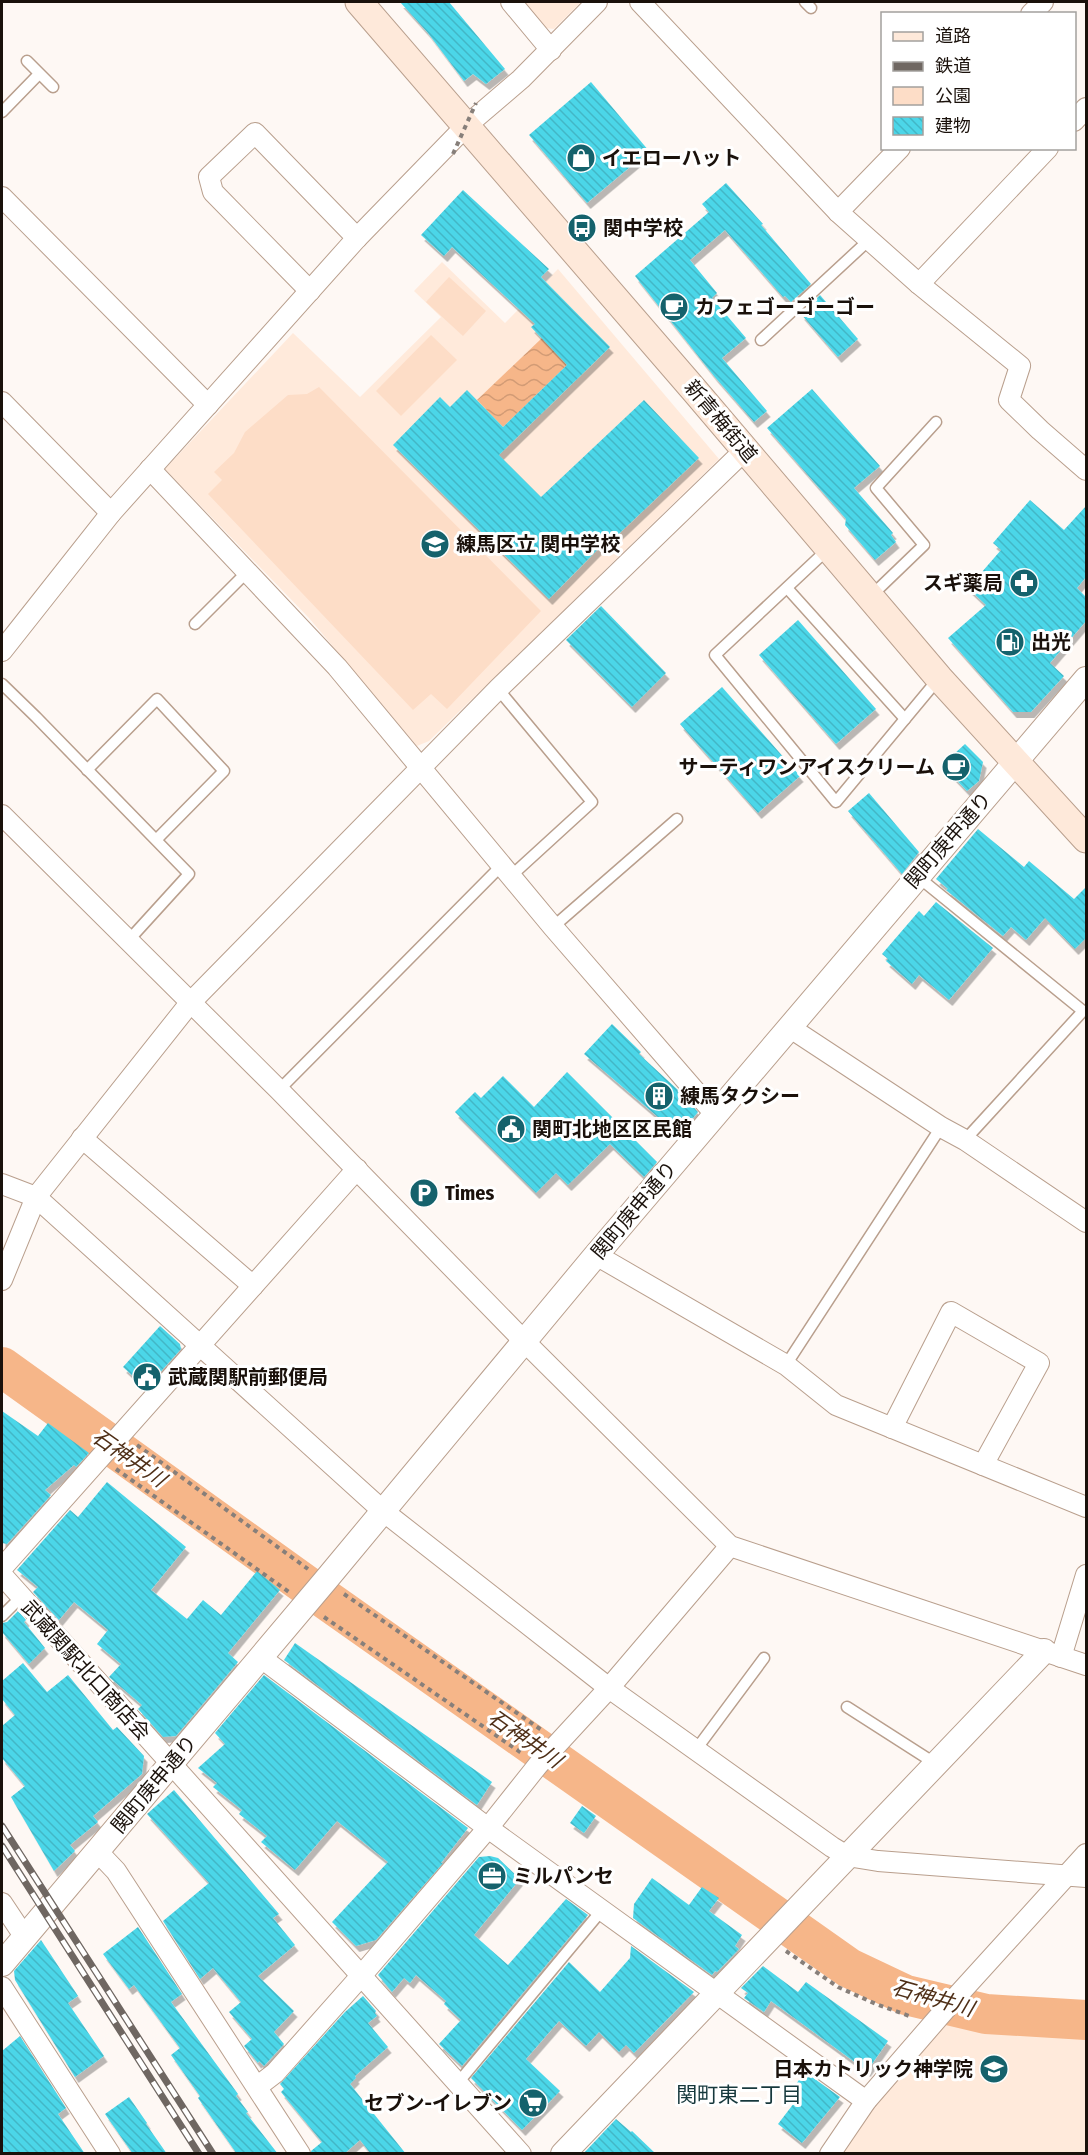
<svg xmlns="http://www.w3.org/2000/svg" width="1088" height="2155" viewBox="0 0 1088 2155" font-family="'Fira Sans Condensed','Noto Sans JP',sans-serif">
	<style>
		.built { fill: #ffeadb }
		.green { fill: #fdddc7 }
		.water { fill: url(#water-waves) }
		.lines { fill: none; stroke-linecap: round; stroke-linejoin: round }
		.river { stroke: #f6b689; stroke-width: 40 }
		.building { fill: url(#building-back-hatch); filter: url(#shadow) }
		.service-casing { stroke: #b99f8d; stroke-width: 13 }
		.minor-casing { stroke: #b99f8d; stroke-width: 22 }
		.tertiary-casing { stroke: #b99f8d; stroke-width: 26 }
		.secondary-casing { stroke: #b99f8d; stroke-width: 29 }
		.path { stroke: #877f7a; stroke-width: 4; stroke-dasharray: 4.5 4.5; stroke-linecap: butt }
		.service { stroke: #fff; stroke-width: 10 }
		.minor { stroke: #fff; stroke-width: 20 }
		.tertiary { stroke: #fff; stroke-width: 24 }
		.secondary { stroke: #fee9da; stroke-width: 27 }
		.rail-casing { stroke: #6f6762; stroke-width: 7 }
		.rail { stroke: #fff; stroke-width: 4.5; stroke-dasharray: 14; stroke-linecap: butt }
		.path-bridge { stroke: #877f7a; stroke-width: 4; stroke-dasharray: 4.5 4.5; stroke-linecap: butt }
		.labels { text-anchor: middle; stroke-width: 6; stroke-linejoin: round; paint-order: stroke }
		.poi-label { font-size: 20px; font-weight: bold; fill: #1a110b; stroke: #fff; text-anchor: start }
		.street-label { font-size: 20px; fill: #1a110b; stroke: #fff }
		.water-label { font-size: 21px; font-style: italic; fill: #4f2f17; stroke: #fff }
		.neighbourhood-label { font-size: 21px; fill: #16383c; stroke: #fff }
	</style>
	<defs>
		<pattern id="water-waves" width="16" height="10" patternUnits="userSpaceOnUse" patternTransform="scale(1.5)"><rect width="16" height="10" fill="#f6b689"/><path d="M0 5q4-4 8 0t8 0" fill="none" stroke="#d29b75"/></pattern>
		<pattern id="building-back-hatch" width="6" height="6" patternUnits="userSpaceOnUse" patternTransform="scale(1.5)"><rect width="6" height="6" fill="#4cd6e8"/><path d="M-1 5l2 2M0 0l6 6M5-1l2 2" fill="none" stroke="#42b7c6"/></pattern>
		<filter id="shadow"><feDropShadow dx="3.5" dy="6" stdDeviation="0" flood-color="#0004"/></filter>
	</defs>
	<rect width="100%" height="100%" fill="#fef8f4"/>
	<!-- built -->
	<g class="built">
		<path d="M523 2H581L554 29 545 28Z"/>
		<path d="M442 262 505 323 558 269 719 459 429 741 417 746 309 618 165 469 293 333 360 397 441 317 414 291Z"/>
		<path d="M948 2021 1034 2035H1086V2153L835 2154 869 2103Z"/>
	</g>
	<!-- green -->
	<g class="green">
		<path d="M449 277 486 311 463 336 426 302Z"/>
		<path d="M431 335 457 360 401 416 376 391Z"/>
		<path d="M319 387 541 611 447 709 431 694 413 710 208 494 222 480 214 472 234 453 245 432 288 395 307 394Z"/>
	</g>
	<!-- water -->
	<path class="water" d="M542 338 567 365 503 427 477 400Z"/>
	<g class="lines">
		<!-- river -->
		<path class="river" d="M2 1367 328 1601 849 1968 906 1995 986 2014 1086 2020"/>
	</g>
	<!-- building -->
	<g class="building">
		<path d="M400 2H449L505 69 486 84 473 74 464 81 428 33Z"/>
		<path d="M591 82 649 151 587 203 529 135Z"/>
		<path d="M726 183 763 224 761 225 811 284 791 302 785 296 783 297 725 230 690 260 717 293 712 298 746 338 722 358 767 411 754 422 714 376 635 276 709 212 702 204Z"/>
		<path d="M463 190 549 269 541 277 610 347 499 455 541 497 644 400 699 458 605 547 603 544 549 599 393 445 440 397 450 407 467 390 503 427 567 365 531 327 535 324 452 247 444 256 421 235Z"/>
		<path d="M820 295 858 339 838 357 801 314Z"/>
		<path d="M812 389 880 466 854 488 893 533 891 535 896 542 875 560 845 525 846 519 767 428Z"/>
		<path d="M1030 500 1064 530 1086 506V577L1077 588 1086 597V621L1050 663 1064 676 1031 712H1013L948 638 986 605 968 588 1001 550 993 543Z"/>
		<path d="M601 606 666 673 632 707 566 640Z"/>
		<path d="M798 620 876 709 836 744 759 655Z"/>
		<path d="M722 687 800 776 758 813 680 724Z"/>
		<path d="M965 744 983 762 979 781 967 791 942 765Z"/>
		<path d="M869 793 919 852 902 874 848 811Z"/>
		<path d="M978 829 1024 867 1029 861 1074 899 1086 887V938L1075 949 1045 918 1026 940 1011 927 1003 936 946 890 948 889 936 879Z"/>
		<path d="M936 902 993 948 949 1000 919 975 912 984 886 961 888 959 882 954 919 911 924 916Z"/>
		<path d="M612 1024 641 1052 639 1054 678 1090 698 1112 679 1135 584 1054Z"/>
		<path d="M567 1072 657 1162 644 1177 610 1144 568 1185 556 1173 536 1193 455 1112 475 1092 481 1098 503 1076 534 1107Z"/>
		<path d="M160 1326 180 1344 181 1349 146 1388 123 1367Z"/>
		<path d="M2 1411 38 1436 48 1423 89 1453 76 1467 74 1465 45 1490 51 1495 7 1544 2 1543Z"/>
		<path d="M107 1482 186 1547 151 1590 187 1619 203 1600 221 1615 257 1571 280 1590 228 1653 238 1662 176 1736 163 1737 138 1709 142 1705 109 1677 121 1664 97 1644 108 1630 74 1602 59 1620 33 1592 38 1587 17 1570 70 1510 78 1517Z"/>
		<path d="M18 1611 26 1620 24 1622 45 1648 29 1664 2 1632V1623L7 1622Z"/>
		<path d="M295 1643 492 1782 477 1805 284 1660Z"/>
		<path d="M23 1663 47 1692 68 1675 113 1730 117 1727 144 1756 142 1774 93 1816 98 1822 70 1845 75 1851 54 1871 11 1797 25 1786 2 1758V1726L15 1715 2 1699V1681Z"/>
		<path d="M264 1675 468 1828 441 1863H443L376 1940 356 1946 332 1922 388 1862 337 1821 295 1870 261 1842 267 1836 239 1814 242 1810 213 1787 217 1783 198 1768 225 1744 215 1733Z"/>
		<path d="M174 1790 279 1914 273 1918 295 1945 258 1976 294 2011 274 2032 284 2044 264 2066 259 2061 258 2063 244 2046 252 2039 229 2012 241 2002 213 1968 200 1979 163 1921 209 1883 147 1814Z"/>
		<path d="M582 1806 596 1816 584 1833 570 1823Z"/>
		<path d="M490 1856 498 1858 520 1879 474 1935 508 1965 566 1899 588 1915 462 2066 439 2044 461 2020 444 2004 446 2001 416 1975 410 1983 404 1978 392 1992 378 1975 479 1857Z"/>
		<path d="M652 1878 689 1905 702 1887 719 1898 709 1911 742 1935 735 1946 739 1949 717 1972 715 1971 712 1975 633 1918 634 1904Z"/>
		<path d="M138 1927 182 1994 171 2002 238 2094 236 2096 248 2112 246 2113 278 2154H237L198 2098 200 2096 171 2055 180 2048 134 1985 129 1989 103 1954Z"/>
		<path d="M41 1940 78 1996 68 2003 104 2056 75 2077 15 1980 14 1971Z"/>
		<path d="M631 1946 694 1992 634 2053 626 2045 619 2052 599 2032 586 2046 559 2021 526 2059 560 2091 522 2130 471 2078 569 1962 600 1992 630 1958Z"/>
		<path d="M763 1966 798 1992 806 1982 888 2041 867 2071 771 2001 764 2012 744 1998 748 1993 741 1988Z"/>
		<path d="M363 1996 376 2011 375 2013 377 2016 368 2023 388 2047 355 2076 356 2078 350 2084 406 2154H371L360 2140 344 2154H312L311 2151 322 2142 281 2092 284 2089 280 2084 345 2012Z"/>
		<path d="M20 2036 66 2108 58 2114 85 2154H2V2051Z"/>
		<path d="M805 2072 840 2097 802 2143 778 2124 801 2094 793 2088Z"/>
		<path d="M129 2097 147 2123 146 2124 167 2154H133L105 2114Z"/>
		<path d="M616 2119 631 2132 632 2131 656 2154H583Z"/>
	</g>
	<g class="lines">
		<!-- service casing -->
		<g class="service-casing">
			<g id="service">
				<path d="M805 2 811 8"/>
				<path d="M27 61 53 87"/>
				<path d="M2 112 39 74"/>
				<path d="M761 340 869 240"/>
				<path d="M828 549 715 655 836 802 939 678"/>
				<path d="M787 588 905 719"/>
				<path d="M870 597 924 545 876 488 936 422"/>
				<path d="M195 624 247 572"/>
				<path d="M2 684 36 717 189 874 128 941"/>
				<path d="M498 689 592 802 511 876"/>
				<path d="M87 770 157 699 224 771 157 839"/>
				<path d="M917 876 1083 1011 965 1140"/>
				<path d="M553 927 677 819"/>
				<path d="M279 1090 502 865"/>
				<path d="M786 1365 941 1127"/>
				<path d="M2 1616 21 1597"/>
				<path d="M847 1707 936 1764"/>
				<path d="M695 1751 764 1658"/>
				<path d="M457 2084 602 1910"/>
			</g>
		</g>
		<!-- minor casing -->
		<g class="minor-casing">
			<g id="minor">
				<path d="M511 2 551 50"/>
				<path d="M640 2 838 212 919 284 1020 366 1009 400 1040 430 1086 470"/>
				<path d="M1031 14 1043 2"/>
				<path d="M1074 121 1086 108"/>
				<path d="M2 197 208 405"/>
				<path d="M838 212 900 148"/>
				<path d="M919 284 1048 148"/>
				<path d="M310 291 213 192 209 177 255 133 357 238"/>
				<path d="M2 402 111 513"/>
				<path d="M150 469 337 667 553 927 715 1114"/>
				<path d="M2 651 111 513 357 238 466 126 521 79 597 2"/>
				<path d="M2 815 279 1090 524 1341 730 1546 1086 1665"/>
				<path d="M789 1027 941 1127 965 1140 1086 1222"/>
				<path d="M82 1138 253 1286"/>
				<path d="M2 1184 36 1197 383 1511 609 1688 832 1847 847 1856 878 1861 1086 1877"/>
				<path d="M596 1255 786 1365 836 1405 1086 1507"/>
				<path d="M2 1280 36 1197 190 1003 498 689 745 450"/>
				<path d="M892 1428 951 1312 1039 1363 983 1465"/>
				<path d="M2 1568 357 1169"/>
				<path d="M2 1575 521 2154"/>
				<path d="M260 1657 488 1828 866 2101"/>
				<path d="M1061 1657 1086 1575"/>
				<path d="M97 1851 116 1871 300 2154"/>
				<path d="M2 1903 24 1936"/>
				<path d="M2 1987 110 2154"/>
				<path d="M258 2086 275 2073 361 1976 488 1828 538 1765 609 1688 730 1546"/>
				<path d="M830 2154 866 2101 957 1996 1086 1854"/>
			</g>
		</g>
		<!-- tertiary casing -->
		<g class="tertiary-casing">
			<g id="tertiary">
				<path d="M2 1964 325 1581 596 1255 1086 679"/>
				<path d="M563 2154 1044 1651"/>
			</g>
		</g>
		<!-- secondary casing -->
		<g class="secondary-casing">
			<path id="secondary" d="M359 2 695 391 939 678 1086 839"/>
		</g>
		<!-- path -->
		<g class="path">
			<path d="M137 1445 308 1569"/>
			<path d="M116 1469 289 1592"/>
			<path d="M344 1594 543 1731"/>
			<path d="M324 1617 523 1754"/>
			<path d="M786 1951 838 1987 876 2004 912 2017"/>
		</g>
		<!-- service -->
		<use href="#service" class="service"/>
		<!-- minor -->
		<use href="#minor" class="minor"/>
		<!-- tertiary -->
		<use href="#tertiary" class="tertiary"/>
		<!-- secondary -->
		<use href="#secondary" class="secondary"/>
		<!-- rail casing -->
		<g class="rail-casing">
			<g id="rail">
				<path d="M2 1826 213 2154"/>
				<path d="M2 1846 199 2154"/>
			</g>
		</g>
		<!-- rail -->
		<use href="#rail" class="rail"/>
		<!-- path-bridge -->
		<path class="path-bridge" d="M453 154 476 103"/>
	</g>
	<!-- icons -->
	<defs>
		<g id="shop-disc" transform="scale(1.5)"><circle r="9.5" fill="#15626c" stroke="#fff"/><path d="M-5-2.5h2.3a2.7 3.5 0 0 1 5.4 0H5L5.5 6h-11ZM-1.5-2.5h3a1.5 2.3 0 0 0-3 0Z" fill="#fff"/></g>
		<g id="bus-disc" transform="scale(1.5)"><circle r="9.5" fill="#15626c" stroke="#fff"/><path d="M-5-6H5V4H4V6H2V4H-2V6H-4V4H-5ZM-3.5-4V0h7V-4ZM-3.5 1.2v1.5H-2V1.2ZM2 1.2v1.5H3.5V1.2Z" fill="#fff"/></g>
		<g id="cafe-disc" transform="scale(1.5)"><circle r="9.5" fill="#15626c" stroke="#fff"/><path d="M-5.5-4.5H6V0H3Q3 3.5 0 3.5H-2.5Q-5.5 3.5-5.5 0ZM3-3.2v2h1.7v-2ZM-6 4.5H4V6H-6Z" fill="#fff"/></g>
		<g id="school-disc" transform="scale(1.5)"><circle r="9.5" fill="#15626c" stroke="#fff"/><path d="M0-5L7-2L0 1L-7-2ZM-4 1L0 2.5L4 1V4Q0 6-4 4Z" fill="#fff"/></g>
		<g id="pharmacy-disc" transform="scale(1.5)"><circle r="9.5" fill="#15626c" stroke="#fff"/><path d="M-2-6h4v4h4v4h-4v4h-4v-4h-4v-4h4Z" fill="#fff"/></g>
		<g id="fuel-disc" transform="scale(1.5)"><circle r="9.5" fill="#15626c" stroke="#fff"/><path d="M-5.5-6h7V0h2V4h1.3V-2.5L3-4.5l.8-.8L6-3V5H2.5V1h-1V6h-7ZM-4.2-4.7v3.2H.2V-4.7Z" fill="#fff"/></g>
		<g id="building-disc" transform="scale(1.5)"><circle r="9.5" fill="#15626c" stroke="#fff"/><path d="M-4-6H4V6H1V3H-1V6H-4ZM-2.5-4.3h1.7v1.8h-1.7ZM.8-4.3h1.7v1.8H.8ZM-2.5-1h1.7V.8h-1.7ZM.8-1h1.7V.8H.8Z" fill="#fff"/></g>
		<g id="civic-disc" transform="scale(1.5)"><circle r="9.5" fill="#15626c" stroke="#fff"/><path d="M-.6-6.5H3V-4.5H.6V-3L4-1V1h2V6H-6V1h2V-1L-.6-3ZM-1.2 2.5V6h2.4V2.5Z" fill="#fff"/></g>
		<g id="parking-disc" transform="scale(1.5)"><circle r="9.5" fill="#15626c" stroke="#fff"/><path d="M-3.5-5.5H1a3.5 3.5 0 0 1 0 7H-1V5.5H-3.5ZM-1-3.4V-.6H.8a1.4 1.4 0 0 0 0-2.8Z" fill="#fff"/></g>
		<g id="office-disc" transform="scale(1.5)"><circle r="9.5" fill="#15626c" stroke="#fff"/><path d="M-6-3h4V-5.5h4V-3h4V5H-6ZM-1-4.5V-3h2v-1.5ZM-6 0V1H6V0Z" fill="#fff"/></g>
		<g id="university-disc" transform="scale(1.5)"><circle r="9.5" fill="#15626c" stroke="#fff"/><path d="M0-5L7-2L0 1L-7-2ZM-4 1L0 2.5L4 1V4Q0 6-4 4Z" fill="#fff"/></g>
		<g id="supermarket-disc" transform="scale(1.5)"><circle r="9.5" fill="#15626c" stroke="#fff"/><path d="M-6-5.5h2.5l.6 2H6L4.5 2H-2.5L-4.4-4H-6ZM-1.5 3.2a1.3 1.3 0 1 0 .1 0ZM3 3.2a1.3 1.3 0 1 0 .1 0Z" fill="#fff"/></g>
	</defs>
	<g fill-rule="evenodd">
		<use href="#shop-disc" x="581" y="158"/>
		<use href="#bus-disc" x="582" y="228"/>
		<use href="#cafe-disc" x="674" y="307"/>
		<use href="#school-disc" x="435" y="544"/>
		<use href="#pharmacy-disc" x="1024" y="583"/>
		<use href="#fuel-disc" x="1010" y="642"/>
		<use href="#cafe-disc" x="956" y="767"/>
		<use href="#building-disc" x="659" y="1096"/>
		<use href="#civic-disc" x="511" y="1129"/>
		<use href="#parking-disc" x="424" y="1193"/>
		<use href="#civic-disc" x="147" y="1377"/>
		<use href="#office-disc" x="492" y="1876"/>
		<use href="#university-disc" x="994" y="2069"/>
		<use href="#supermarket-disc" x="533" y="2103"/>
	</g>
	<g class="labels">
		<!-- poi labels -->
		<g class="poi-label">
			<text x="602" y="165">イエローハット</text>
			<text x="603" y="235">関中学校</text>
			<text x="695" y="314">カフェゴーゴーゴー</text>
			<text x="456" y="551">練馬区立 関中学校</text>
			<text x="1003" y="590" text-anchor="end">スギ薬局</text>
			<text x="1031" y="649">出光</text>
			<text x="935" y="774" text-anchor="end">サーティワンアイスクリーム</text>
			<text x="680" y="1103">練馬タクシー</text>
			<text x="532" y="1136">関町北地区区民館</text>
			<text x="445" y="1200">Times</text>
			<text x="168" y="1384">武蔵関駅前郵便局</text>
			<text x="513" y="1883">ミルパンセ</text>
			<text x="973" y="2076" text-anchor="end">日本カトリック神学院</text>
			<text x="512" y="2110" text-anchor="end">セブン-イレブン</text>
		</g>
		<!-- street labels -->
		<g class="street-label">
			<text transform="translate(721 421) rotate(50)" y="7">新青梅街道</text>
			<text transform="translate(948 840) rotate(-49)" y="7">関町庚申通り</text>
			<text transform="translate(634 1210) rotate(-50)" y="7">関町庚申通り</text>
			<text transform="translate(86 1670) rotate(48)" y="7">武蔵関駅北口商店会</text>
			<text transform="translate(154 1784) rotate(-50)" y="7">関町庚申通り</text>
		</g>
		<!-- water labels -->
		<g class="water-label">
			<text transform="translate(129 1458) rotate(35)" y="7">石神井川</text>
			<text transform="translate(525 1739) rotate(35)" y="7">石神井川</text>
			<text transform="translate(933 1998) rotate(16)" y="7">石神井川</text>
		</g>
		<!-- neighbourhood labels -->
		<g class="neighbourhood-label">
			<text x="739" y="2102">関町東二丁目</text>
		</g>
	</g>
	<!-- border -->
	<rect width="1088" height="2155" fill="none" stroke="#1a110b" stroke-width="6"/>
	<!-- legend -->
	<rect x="881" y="12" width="195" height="138" fill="#ffffff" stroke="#a3a09d" stroke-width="1.5"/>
	<rect x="893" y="32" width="30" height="9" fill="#fee9da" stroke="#a3a09d" stroke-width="1.5"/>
	<text x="935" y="42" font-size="18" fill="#1a110b">道路</text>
	<rect x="893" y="62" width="30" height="9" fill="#6f6762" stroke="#a3a09d" stroke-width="1.5"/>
	<text x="935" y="72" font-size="18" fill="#1a110b">鉄道</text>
	<rect x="893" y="87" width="30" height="18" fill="#fdddc7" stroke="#a3a09d" stroke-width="1.5"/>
	<text x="935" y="102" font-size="18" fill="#1a110b">公園</text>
	<rect x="893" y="117" width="30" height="18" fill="url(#building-back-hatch)" stroke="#a3a09d" stroke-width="1.5"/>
	<text x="935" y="132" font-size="18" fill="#1a110b">建物</text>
</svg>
